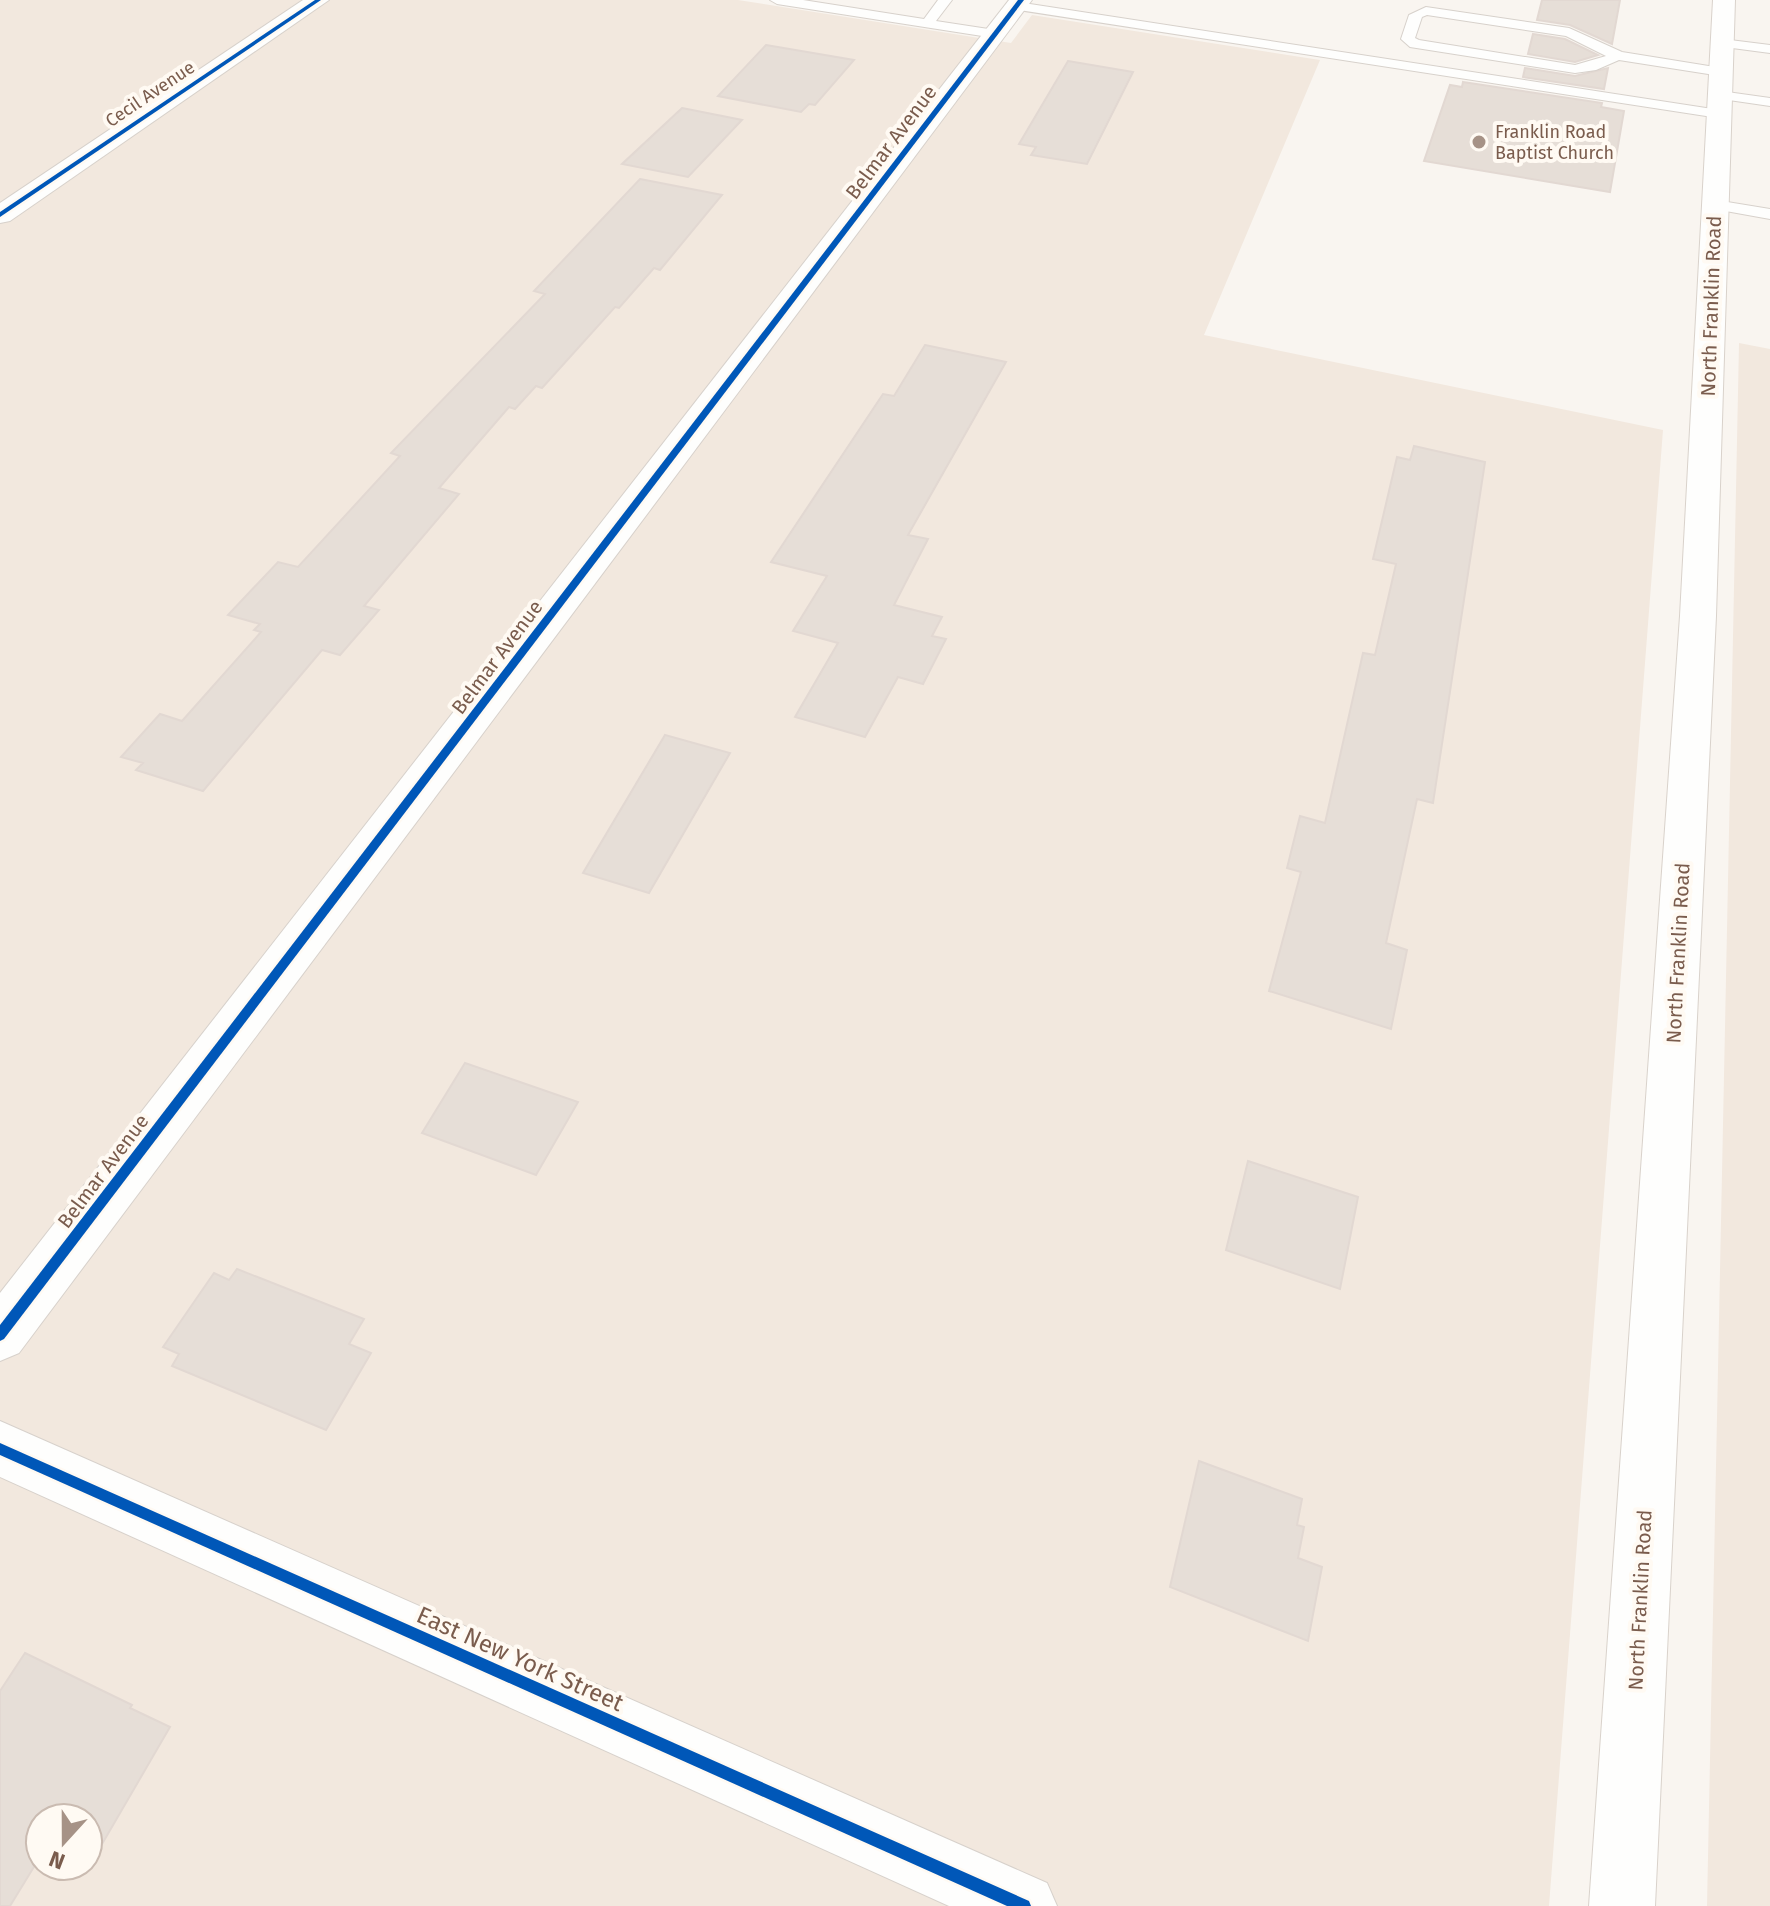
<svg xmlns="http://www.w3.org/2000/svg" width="1770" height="1906" viewBox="0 0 1770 1906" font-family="'Fira Sans',sans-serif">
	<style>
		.residential { fill: #f2e8de; fill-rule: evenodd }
		.building { fill: #e6ded7; stroke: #e2d8d2; stroke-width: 2 }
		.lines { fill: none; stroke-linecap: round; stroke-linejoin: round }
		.service-casing { stroke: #d7d1cb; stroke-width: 2 }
		.minor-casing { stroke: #d7d1cb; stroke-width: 2 }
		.secondary-casing { stroke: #d9d2cb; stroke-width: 2 }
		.service { fill: #fefefd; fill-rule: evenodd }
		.minor { fill: #fefefd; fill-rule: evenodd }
		.secondary { fill: #fefefd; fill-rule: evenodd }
		.cycleway-casing { stroke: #fffaf3; stroke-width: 5 }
		.cycleway { fill: #0057b8; fill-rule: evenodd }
		.poi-dot { fill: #a69286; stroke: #fffaf3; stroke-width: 3 }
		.labels { text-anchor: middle; stroke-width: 8; stroke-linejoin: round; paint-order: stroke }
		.far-street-label { font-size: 18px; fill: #7a5c4d; stroke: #fffaf3 }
		.far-poi-label { font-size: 18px; fill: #7a5c4d; stroke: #fffaf3; text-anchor: start }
		.street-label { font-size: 20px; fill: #7a5c4d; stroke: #fffaf3 }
		.near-street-label { font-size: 24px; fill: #7a5c4d; stroke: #fffaf3 }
	</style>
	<rect width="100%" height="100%" fill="#f9f5f0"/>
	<!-- residential -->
	<g class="residential">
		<path d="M0 0H738L1011 43 1032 15 1320 60 1204 335 1663 430 1549 1906H0ZM40 1818H88V1866H40Z"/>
		<path d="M1739 343 1770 349V1906H1707Z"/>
	</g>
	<!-- building -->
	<g class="building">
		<path d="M1542 0H1620L1612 44 1570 25 1537 20Z"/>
		<path d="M1533 34 1565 39 1598 55 1575 62 1528 54Z"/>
		<path d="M766 45 854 60 815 105 809 104 801 112 718 96Z"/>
		<path d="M1068 61 1133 72 1087 164 1031 155 1036 147 1019 144Z"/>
		<path d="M1525 68 1575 76 1608 68 1604 89 1523 77Z"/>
		<path d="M1463 82 1602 103 1601 107 1624 111 1610 192 1424 161 1450 85 1462 87Z"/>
		<path d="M682 108 742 120 688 177 622 164Z"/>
		<path d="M640 179 722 195 660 270 654 268 619 308 615 307 542 388 536 386 515 409 509 407 439 488 459 494 364 606 379 610 340 655 322 650 203 791 136 770 143 763 121 757 160 714 182 721 261 632 254 630 260 624 228 615 278 562 298 567 400 456 391 453 545 294 534 291Z"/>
		<path d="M925 345 1006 362 908 535 928 539 894 605 942 617 932 636 946 639 923 684 898 677 865 737 795 717 838 643 793 631 827 576 771 562 883 394 894 396Z"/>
		<path d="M1414 446 1485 462 1433 803 1417 799 1386 943 1407 950 1391 1029 1269 991 1301 872 1287 868 1300 816 1325 823 1363 653 1375 655 1396 564 1373 559 1397 457 1410 460Z"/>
		<path d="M665 735 730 753 649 893 583 873Z"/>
		<path d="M465 1063 578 1102 536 1175 422 1133Z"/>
		<path d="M1248 1161 1358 1197 1340 1289 1226 1250Z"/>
		<path d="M237 1269 364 1319 349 1344 371 1353 326 1430 172 1366 179 1354 163 1347 214 1273 229 1280Z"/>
		<path d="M1199 1461 1302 1499 1297 1525 1304 1527 1298 1558 1322 1567 1308 1641 1170 1587Z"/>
		<path d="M25 1653 132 1705 130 1708 170 1727 98 1851 88 1846V1818H40V1857L10 1906H0V1691Z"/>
	</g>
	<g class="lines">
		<!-- service casing -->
		<g class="service-casing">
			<g id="service">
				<path d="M770 0H803L924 19 938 0H952L936 21 995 30 1002 34 995 38 777 4Z"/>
				<path d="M1017 2 1719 110 1726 114 1719 118 1012 9V3Z"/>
				<path d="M1426 7 1569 28 1622 52 1721 68 1728 72 1721 76 1619 60 1596 70 1575 73 1410 47 1401 39 1409 15ZM1427 15 1566 36 1606 56 1575 65 1419 40 1415 38 1422 17Z"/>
				<path d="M1722 39 1770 45V53L1717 46 1715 43Z"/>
				<path d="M1720 91 1770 98V106L1715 98 1713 95Z"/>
				<path d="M1715 200 1770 209V219L1709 208 1707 205Z"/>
			</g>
		</g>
		<!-- minor casing -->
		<g class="minor-casing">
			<g id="minor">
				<path d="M303 0H329L10 221 0 223V203Z"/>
				<path d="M1009 0H1032L19 1353 0 1361V1293Z"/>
				<path d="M0 1421 1047 1883 1057 1906H949L0 1477Z"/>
			</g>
		</g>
		<!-- secondary casing -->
		<g class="secondary-casing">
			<path id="secondary" d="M1713 0H1735L1716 616 1655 1906H1589L1680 616Z"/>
		</g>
		<!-- service -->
		<use href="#service" class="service"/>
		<!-- minor -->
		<use href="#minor" class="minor"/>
		<!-- secondary -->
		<use href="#secondary" class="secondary"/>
		<!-- cycleway casing -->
		<g class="cycleway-casing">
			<g id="cycleway">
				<path d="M315 0H321L0 217V212Z"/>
				<path d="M1018 0H1024L4 1339 0 1341V1325Z"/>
				<path d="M0 1443 1029 1901 1031 1906H1007L0 1455Z"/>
			</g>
		</g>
		<!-- cycleway -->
		<use href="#cycleway" class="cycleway"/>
	</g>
	<!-- markers -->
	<circle class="poi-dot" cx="1479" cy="142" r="8"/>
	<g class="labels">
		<!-- far-street labels -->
		<g class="far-street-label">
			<text transform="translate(150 94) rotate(-34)" y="6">Cecil Avenue</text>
		</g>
		<!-- far-poi labels -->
		<g class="far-poi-label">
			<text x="1495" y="138">Franklin Road<tspan x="1495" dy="21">Baptist Church</tspan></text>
		</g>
		<!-- street labels -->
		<g class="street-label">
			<text transform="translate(891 142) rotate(-53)" y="7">Belmar Avenue</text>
			<text transform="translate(1711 306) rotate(-88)" y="7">North Franklin Road</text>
			<text transform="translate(497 657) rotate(-53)" y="7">Belmar Avenue</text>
			<text transform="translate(1678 953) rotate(-87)" y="7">North Franklin Road</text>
			<text transform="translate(103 1171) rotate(-53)" y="7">Belmar Avenue</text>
			<text transform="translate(1640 1600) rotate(-87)" y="7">North Franklin Road</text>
		</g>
		<!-- near-street labels -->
		<g class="near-street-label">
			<text transform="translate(520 1659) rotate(24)" y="8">East New York Street</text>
		</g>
	</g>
	<!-- north arrow -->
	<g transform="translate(64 1842) rotate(201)"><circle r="38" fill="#fffaf3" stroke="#cabbb1" stroke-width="2"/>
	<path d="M0-6L14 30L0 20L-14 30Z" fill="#a69286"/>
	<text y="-12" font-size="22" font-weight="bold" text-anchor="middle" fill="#7a5c4d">N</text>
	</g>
</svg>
